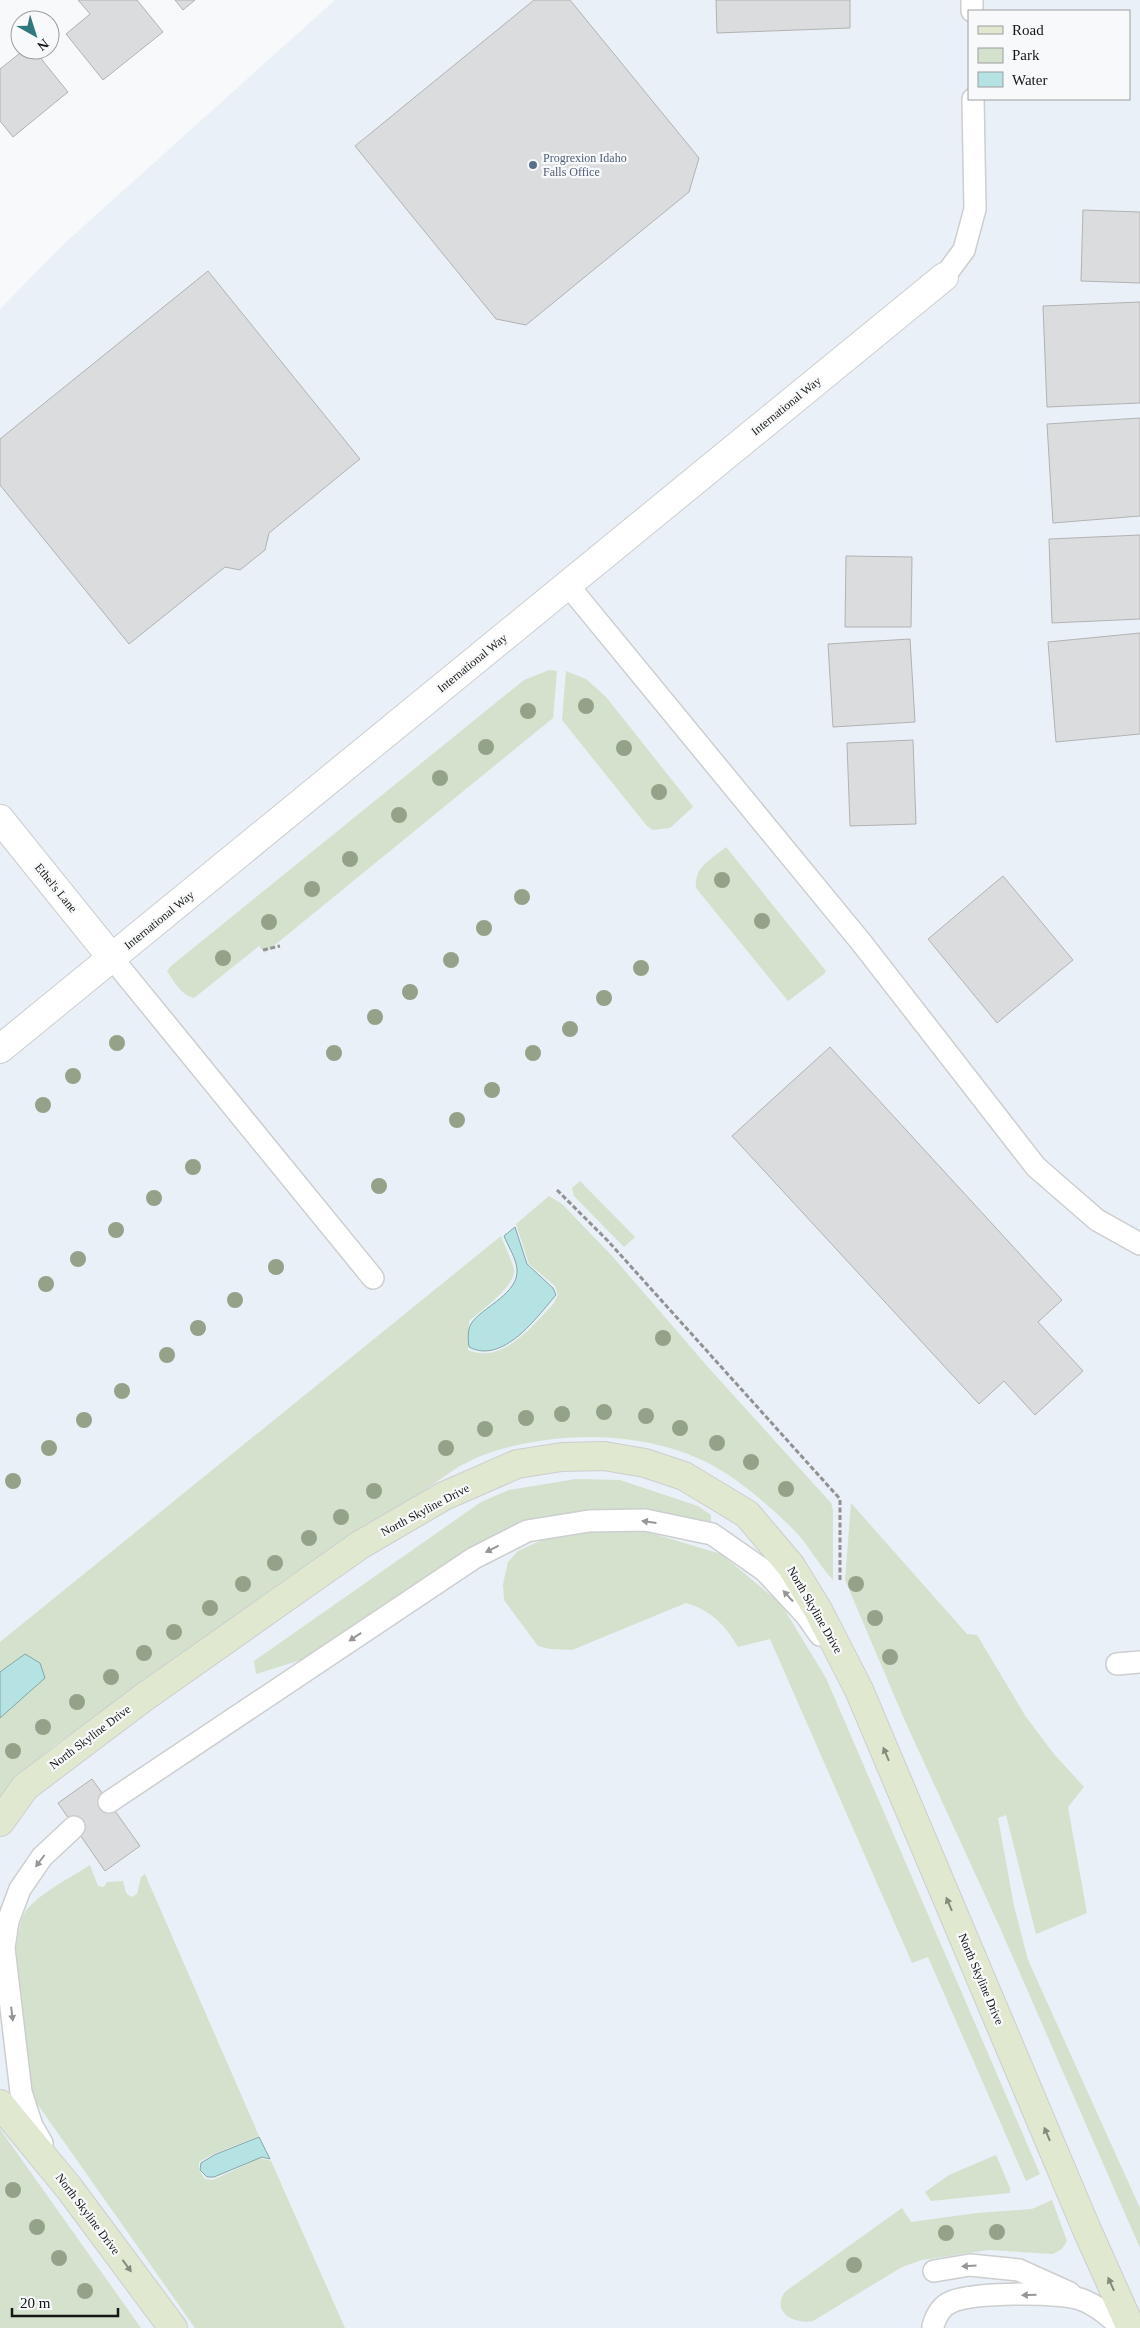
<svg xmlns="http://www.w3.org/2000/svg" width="1140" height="2328" viewBox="0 0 1140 2328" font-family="'Times New Roman',serif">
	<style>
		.built { fill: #e9f0f7; fill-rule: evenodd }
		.green { fill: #d4e1cc }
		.water { fill: #b5e2e3; stroke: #85a5a6 }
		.building { fill: #dbdcdd; stroke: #b2b2b3 }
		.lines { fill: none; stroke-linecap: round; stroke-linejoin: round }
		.lane-casing { stroke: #cdcecf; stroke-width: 24 }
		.street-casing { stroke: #cdcecf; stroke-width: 30 }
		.secondary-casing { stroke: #cdcecf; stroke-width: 30 }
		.path { stroke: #929293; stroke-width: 3; stroke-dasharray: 5 2.5; stroke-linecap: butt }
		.lane { stroke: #fff; stroke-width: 21 }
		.street { stroke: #fff; stroke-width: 28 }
		.secondary { stroke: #e0e8cf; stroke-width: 28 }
		.tree { fill: #93a289 }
		.oneway { fill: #969696 }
		.oneway2 { fill: #858a7c }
		.service-dot { fill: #5c6f8a; stroke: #f8f9fa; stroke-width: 2 }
		.labels { text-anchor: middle; stroke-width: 4.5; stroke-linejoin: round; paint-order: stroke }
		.service-label { font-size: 12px; fill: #4e5e75; stroke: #f8f9fa; text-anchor: start }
		.street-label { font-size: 12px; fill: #161616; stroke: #f8f9fa }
	</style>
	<rect width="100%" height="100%" fill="#f8f9fa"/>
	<!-- built -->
	<path class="built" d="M335 0H1140V2328H0V309L66 242ZM969 11H1129V99H969Z"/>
	<!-- green -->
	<g class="green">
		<path d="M549 670 557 671 553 718 265 953 259 946 194 998C181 995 174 981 167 971L171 966 524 680Z"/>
		<path d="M566 671 586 679 606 697 691 804 693 807 670 828 653 830 647 826 562 720Z"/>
		<path d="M726 847 826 971 824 974 788 1001 696 888C694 866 711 860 726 847Z"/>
		<path d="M580 1181 635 1237 624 1247 574 1196 572 1188Z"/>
		<path d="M549 1196 562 1204 613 1257 707 1366 831 1503 833 1510V1580C817 1563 808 1543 791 1527 771 1508 750 1489 727 1474 661 1430 562 1428 489 1453 479 1456 468 1462 458 1467L55 1745 34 1763 0 1803V1642L501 1236C505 1247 511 1258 514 1269 517 1285 480 1311 469 1321L468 1350C503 1365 533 1325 554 1303L558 1295 555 1286 529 1264 516 1224Z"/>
		<path d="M576 1479 620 1480 698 1506 711 1515V1524L670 1515 609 1509 572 1512 522 1524 473 1546 320 1654 256 1674 254 1661 481 1502 509 1490Z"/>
		<path d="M851 1503 967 1634 977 1635 1026 1717 1054 1754 1084 1787 1068 1807 1087 1913 1036 1934 1006 1815 998 1818 1014 1906 1028 1960 1140 2208V2248L1001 1930 905 1721 845 1580Z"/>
		<path d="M580 1530 644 1531 721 1554 781 1604 826 1678 1040 2174 1026 2181 928 1957 912 1963 770 1639 738 1647C725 1625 711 1610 686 1603L572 1650 550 1649 538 1646 504 1600 503 1584 508 1562 518 1551 549 1537Z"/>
		<path d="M90 1865 98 1886 104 1887 107 1882 123 1881 126 1893 131 1897 137 1894 141 1877 145 1874 259 2136 211 2155 199 2162V2170L205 2179 213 2180 260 2158 271 2161 345 2328H195L31 2095 16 1949C18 1938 19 1924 24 1914 34 1896 72 1877 90 1865Z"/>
		<path d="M0 2129 141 2328H0Z"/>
		<path d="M996 2155 1010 2188V2193L931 2201 925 2192 949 2175Z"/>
		<path d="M1052 2200 1067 2241 1062 2249 1053 2254 989 2250 922 2260 902 2267 813 2321C792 2325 770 2310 786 2291L902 2208 911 2222 977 2213 1032 2209Z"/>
	</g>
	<!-- water -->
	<g class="water">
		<path d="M515 1227 527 1264 553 1288 556 1295C537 1317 503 1365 469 1347 468 1340 467 1327 473 1321 485 1306 519 1293 517 1269 516 1258 508 1246 504 1236Z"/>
		<path d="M25 1654 40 1663 45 1678 0 1718V1672Z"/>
		<path d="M259 2137 270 2159 262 2157 214 2177H207L200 2170 201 2163 214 2155Z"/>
	</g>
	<!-- building -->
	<g class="building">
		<path d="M78 0H137L163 32 103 80 66 34 90 14Z"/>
		<path d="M175 0H195L183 10Z"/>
		<path d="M534 0H570L699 158 689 192 526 325 496 319 355 146Z"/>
		<path d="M716 0H850V28L717 33Z"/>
		<path d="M24 50H34L68 92 13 137 0 121V69Z"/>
		<path d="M1083 210 1140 212V283L1081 281Z"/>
		<path d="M208 271 360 459 269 533 265 550 240 570 225 567 129 644 0 485V439Z"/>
		<path d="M1140 302V403L1047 407 1043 306Z"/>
		<path d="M1140 418V516L1053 523 1047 424Z"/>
		<path d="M1140 535V619L1052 623 1049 539Z"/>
		<path d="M846 556 912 557 911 627H845Z"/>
		<path d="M1140 633V734L1056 742 1048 642Z"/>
		<path d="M910 639 915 722 833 727 828 644Z"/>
		<path d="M913 740 916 824 850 826 847 743Z"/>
		<path d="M1003 876 1073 960 997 1023 928 939Z"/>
		<path d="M830 1047 1062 1300 1038 1322 1083 1371 1035 1415 1004 1381 979 1404 732 1136Z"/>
		<path d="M92 1779 140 1846 105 1871 58 1803Z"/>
	</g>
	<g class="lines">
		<!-- lane casing -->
		<g class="lane-casing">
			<g id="lane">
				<path d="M972 0V11"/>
				<path d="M944 277 964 250 975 209 973 99"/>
				<path d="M567 584 861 942 1036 1167 1097 1220 1140 1244"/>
				<path d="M112 958 373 1278"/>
				<path d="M1117 1664 1140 1662"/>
				<path d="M109 1802 474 1558 527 1531 589 1521 645 1520 712 1534 765 1571 806 1615 820 1635"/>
				<path d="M42 2143 32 2126 21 2092 4 1948 8 1921 20 1889 42 1857 74 1827"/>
				<path d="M934 2271 970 2265 1019 2270 1070 2293"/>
				<path d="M933 2326C936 2316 941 2306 951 2302 975 2292 1055 2292 1080 2299 1095 2304 1111 2317 1121 2328"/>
			</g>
		</g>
		<!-- street casing -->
		<g class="street-casing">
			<g id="street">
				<path d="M0 819 112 958"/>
				<path d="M0 1049 944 277"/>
			</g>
		</g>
		<!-- secondary casing -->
		<g class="secondary-casing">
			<g id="secondary">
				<path d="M0 1822 25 1787 143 1698 360 1545 444 1496 517 1464 562 1457 604 1456 645 1463 684 1476 747 1514 791 1566 818 1610 859 1690 1087 2230 1131 2328"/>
				<path d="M0 2104 69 2188 173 2328"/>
			</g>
		</g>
		<!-- path -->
		<g class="path">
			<path d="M263 950 280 946"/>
			<path d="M557 1190 608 1241 840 1499V1582"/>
		</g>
		<!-- lane -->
		<use href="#lane" class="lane"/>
		<!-- street -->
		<use href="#street" class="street"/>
		<!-- secondary -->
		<use href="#secondary" class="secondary"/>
	</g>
	<!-- trees -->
	<g class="tree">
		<circle cx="586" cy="706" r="8"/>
		<circle cx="528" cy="711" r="8"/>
		<circle cx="486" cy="747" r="8"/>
		<circle cx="624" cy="748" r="8"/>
		<circle cx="440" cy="778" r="8"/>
		<circle cx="659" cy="792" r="8"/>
		<circle cx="399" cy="815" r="8"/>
		<circle cx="350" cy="859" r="8"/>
		<circle cx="722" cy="880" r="8"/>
		<circle cx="312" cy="889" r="8"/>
		<circle cx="522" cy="897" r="8"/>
		<circle cx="762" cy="921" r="8"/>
		<circle cx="269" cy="922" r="8"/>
		<circle cx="484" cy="928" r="8"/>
		<circle cx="223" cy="958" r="8"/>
		<circle cx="451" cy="960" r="8"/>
		<circle cx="641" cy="968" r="8"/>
		<circle cx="410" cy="992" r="8"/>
		<circle cx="604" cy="998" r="8"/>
		<circle cx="375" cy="1017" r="8"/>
		<circle cx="570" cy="1029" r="8"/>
		<circle cx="117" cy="1043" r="8"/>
		<circle cx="334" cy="1053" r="8"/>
		<circle cx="533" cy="1053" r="8"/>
		<circle cx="73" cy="1076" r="8"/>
		<circle cx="492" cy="1090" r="8"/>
		<circle cx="43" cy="1105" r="8"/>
		<circle cx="457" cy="1120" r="8"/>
		<circle cx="193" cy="1167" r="8"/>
		<circle cx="379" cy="1186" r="8"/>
		<circle cx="154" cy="1198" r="8"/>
		<circle cx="116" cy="1230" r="8"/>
		<circle cx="78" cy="1259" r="8"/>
		<circle cx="276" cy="1267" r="8"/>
		<circle cx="46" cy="1284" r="8"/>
		<circle cx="235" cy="1300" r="8"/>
		<circle cx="198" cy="1328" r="8"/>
		<circle cx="663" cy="1338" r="8"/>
		<circle cx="167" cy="1355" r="8"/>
		<circle cx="122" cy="1391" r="8"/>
		<circle cx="604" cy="1412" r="8"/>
		<circle cx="562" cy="1414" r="8"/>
		<circle cx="646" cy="1416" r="8"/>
		<circle cx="526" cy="1418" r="8"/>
		<circle cx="84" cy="1420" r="8"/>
		<circle cx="680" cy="1428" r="8"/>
		<circle cx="485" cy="1429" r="8"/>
		<circle cx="717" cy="1443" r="8"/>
		<circle cx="49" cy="1448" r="8"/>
		<circle cx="446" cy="1448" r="8"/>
		<circle cx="751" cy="1462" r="8"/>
		<circle cx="13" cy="1481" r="8"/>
		<circle cx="786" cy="1489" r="8"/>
		<circle cx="374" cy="1491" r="8"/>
		<circle cx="341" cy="1517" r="8"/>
		<circle cx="309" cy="1538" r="8"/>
		<circle cx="275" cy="1563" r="8"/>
		<circle cx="243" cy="1584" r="8"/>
		<circle cx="856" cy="1584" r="8"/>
		<circle cx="210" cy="1608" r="8"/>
		<circle cx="875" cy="1618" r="8"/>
		<circle cx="174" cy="1632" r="8"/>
		<circle cx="144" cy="1653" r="8"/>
		<circle cx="890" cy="1657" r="8"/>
		<circle cx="111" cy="1677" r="8"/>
		<circle cx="77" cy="1702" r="8"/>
		<circle cx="43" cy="1727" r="8"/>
		<circle cx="13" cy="1751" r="8"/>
		<circle cx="13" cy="2190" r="8"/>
		<circle cx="37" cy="2227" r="8"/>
		<circle cx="997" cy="2232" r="8"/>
		<circle cx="946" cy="2233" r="8"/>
		<circle cx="59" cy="2258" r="8"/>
		<circle cx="854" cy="2265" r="8"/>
		<circle cx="85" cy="2291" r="8"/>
	</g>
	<!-- one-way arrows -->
	<defs><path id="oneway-solid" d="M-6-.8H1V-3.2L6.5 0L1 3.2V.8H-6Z" transform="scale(1.25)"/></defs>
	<g class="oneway">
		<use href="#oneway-solid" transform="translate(649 1522) rotate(-172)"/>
		<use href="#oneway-solid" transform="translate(492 1549) rotate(153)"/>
		<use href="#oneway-solid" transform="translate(788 1596) rotate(-133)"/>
		<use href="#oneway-solid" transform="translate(355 1637) rotate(146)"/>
		<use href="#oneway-solid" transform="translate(40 1861) rotate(127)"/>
		<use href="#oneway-solid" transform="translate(12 2014) rotate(83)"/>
		<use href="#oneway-solid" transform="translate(969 2266) rotate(177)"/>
		<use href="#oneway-solid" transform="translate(1029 2295) rotate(179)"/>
	</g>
	<g class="oneway2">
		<use href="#oneway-solid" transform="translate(886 1754) rotate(-113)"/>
		<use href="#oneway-solid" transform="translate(949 1904) rotate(-113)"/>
		<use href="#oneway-solid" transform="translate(1047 2134) rotate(-113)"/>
		<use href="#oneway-solid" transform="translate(127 2266) rotate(54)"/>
		<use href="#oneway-solid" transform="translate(1111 2284) rotate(-114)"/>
	</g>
	<!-- markers -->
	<circle class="service-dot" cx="533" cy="165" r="5"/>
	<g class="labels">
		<!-- service labels -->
		<g class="service-label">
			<text x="543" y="162">Progrexion Idaho<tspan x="543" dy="14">Falls Office</tspan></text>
		</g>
		<!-- street labels -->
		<g class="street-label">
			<text transform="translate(786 406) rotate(-39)" y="4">International Way</text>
			<text transform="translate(472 663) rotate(-39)" y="4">International Way</text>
			<text transform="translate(56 888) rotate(51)" y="4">Ethel's Lane</text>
			<text transform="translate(159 920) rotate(-39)" y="4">International Way</text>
			<text transform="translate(425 1510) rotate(-28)" y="4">North Skyline Drive</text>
			<text transform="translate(815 1610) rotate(60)" y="4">North Skyline Drive</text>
			<text transform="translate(90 1737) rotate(-37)" y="4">North Skyline Drive</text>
			<text transform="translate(981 1979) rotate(67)" y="4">North Skyline Drive</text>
			<text transform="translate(88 2214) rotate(53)" y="4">North Skyline Drive</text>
		</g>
	</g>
	<!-- legend -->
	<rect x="968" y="10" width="162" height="90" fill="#f8f9fa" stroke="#9e9e9f"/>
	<rect x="978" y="26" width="25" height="8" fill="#e0e8cf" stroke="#9e9e9f"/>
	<text x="1012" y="35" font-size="15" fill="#161616">Road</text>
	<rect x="978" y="48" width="25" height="15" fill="#d4e1cc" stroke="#9e9e9f"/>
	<text x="1012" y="60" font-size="15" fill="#161616">Park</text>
	<rect x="978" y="72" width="25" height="15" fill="#b5e2e3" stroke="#9e9e9f"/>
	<text x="1012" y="85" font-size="15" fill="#161616">Water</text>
	<!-- north arrow -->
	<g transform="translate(35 35) rotate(141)"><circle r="24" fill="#f8f9fa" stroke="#9e9e9f"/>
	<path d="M0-4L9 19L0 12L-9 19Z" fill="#2f787c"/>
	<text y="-8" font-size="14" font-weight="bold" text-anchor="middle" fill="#161616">N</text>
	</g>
	<!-- scale -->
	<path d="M12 2308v8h106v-8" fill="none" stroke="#161616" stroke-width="2.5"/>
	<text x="20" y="2308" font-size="15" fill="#161616" stroke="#f8f9fa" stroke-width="4" paint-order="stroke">20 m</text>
</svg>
